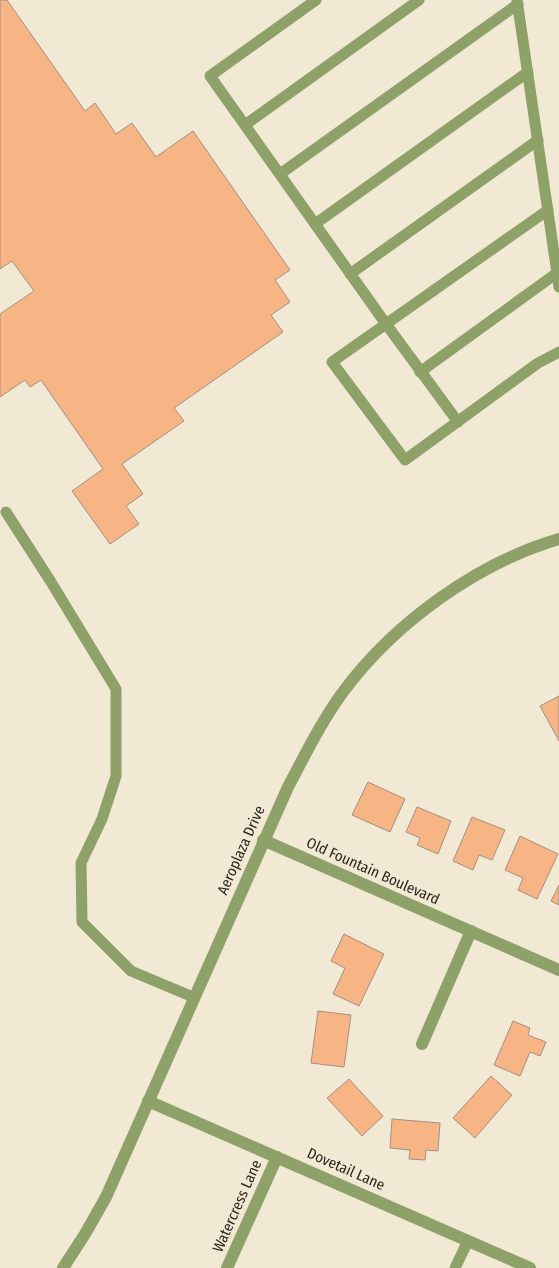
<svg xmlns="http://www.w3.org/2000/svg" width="559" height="1268" viewBox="0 0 559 1268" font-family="'Fira Sans Condensed',sans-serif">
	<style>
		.building { fill: #f7b485; stroke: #a38f83 }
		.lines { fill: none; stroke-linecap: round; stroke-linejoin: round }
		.service { stroke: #8da168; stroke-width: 11 }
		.minor { stroke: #8da168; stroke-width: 12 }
		.tertiary { stroke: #8da168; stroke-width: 12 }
		.labels { text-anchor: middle; stroke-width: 4; stroke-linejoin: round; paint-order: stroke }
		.street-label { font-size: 15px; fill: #2a271f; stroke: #f1e9d4 }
	</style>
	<rect width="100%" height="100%" fill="#f1e9d4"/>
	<!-- building -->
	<g class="building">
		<path d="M0 0H7L85 111 95 103 116 134 132 123 156 157 193 131 290 270 275 280 290 302 271 315 283 332 174 408 184 421 122 464 143 494 126 506 139 524 110 544 72 491 103 469 41 380 30 387 25 380 0 397V314L34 291 12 261 0 269Z"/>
		<path d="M559 696V741L540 706Z"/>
		<path d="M368 782 405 799 390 832 352 815Z"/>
		<path d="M417 807 451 821 438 854 417 845 420 838 406 832Z"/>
		<path d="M472 817 505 830 492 860 479 855 473 870 453 861Z"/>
		<path d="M520 836 558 854 537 899 518 890 523 878 505 870Z"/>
		<path d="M559 885V905L551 901Z"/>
		<path d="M344 934 384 954 359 1006 333 994 345 968 331 961Z"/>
		<path d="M318 1011 351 1015 344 1067 311 1063Z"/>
		<path d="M513 1021 530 1028 528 1035 546 1042 540 1056 530 1052 520 1076 494 1065Z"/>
		<path d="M491 1076 512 1095 475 1138 453 1118Z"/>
		<path d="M349 1079 383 1116 362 1136 327 1098Z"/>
		<path d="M392 1119 440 1123 438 1151 426 1150 425 1160 409 1159 410 1150 390 1148Z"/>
	</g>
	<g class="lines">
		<!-- service -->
		<g class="service">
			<path d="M316 0 210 76 386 324 458 422"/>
			<path d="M517 0 559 287"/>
			<path d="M245 125 419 0"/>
			<path d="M280 174 518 4"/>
			<path d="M548 210 332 362 405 460 538 363 559 352"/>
			<path d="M315 224 528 72"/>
			<path d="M350 274 538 140"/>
			<path d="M420 372 557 273"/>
			<path d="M6 512 51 582 116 689V776L102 819 81 863 82 922 131 971 193 997"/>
			<path d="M455 1268 468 1241"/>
		</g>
		<!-- minor -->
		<g class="minor">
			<path d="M263 840 559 970"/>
			<path d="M422 1044 471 931"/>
			<path d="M148 1101 530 1268"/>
			<path d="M227 1268 277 1157"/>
		</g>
		<!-- tertiary -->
		<path class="tertiary" d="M63 1268 85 1234 106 1197 288 787C305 755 321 722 343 692 394 623 477 563 559 539"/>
	</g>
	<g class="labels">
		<!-- street labels -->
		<g class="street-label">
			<text transform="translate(241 850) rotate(-66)" y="5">Aeroplaza Drive</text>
			<text transform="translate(373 871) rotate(24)" y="5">Old Fountain Boulevard</text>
			<text transform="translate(346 1169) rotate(24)" y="5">Dovetail Lane</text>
			<text transform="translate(237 1206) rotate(-66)" y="5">Watercress Lane</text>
		</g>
	</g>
</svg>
